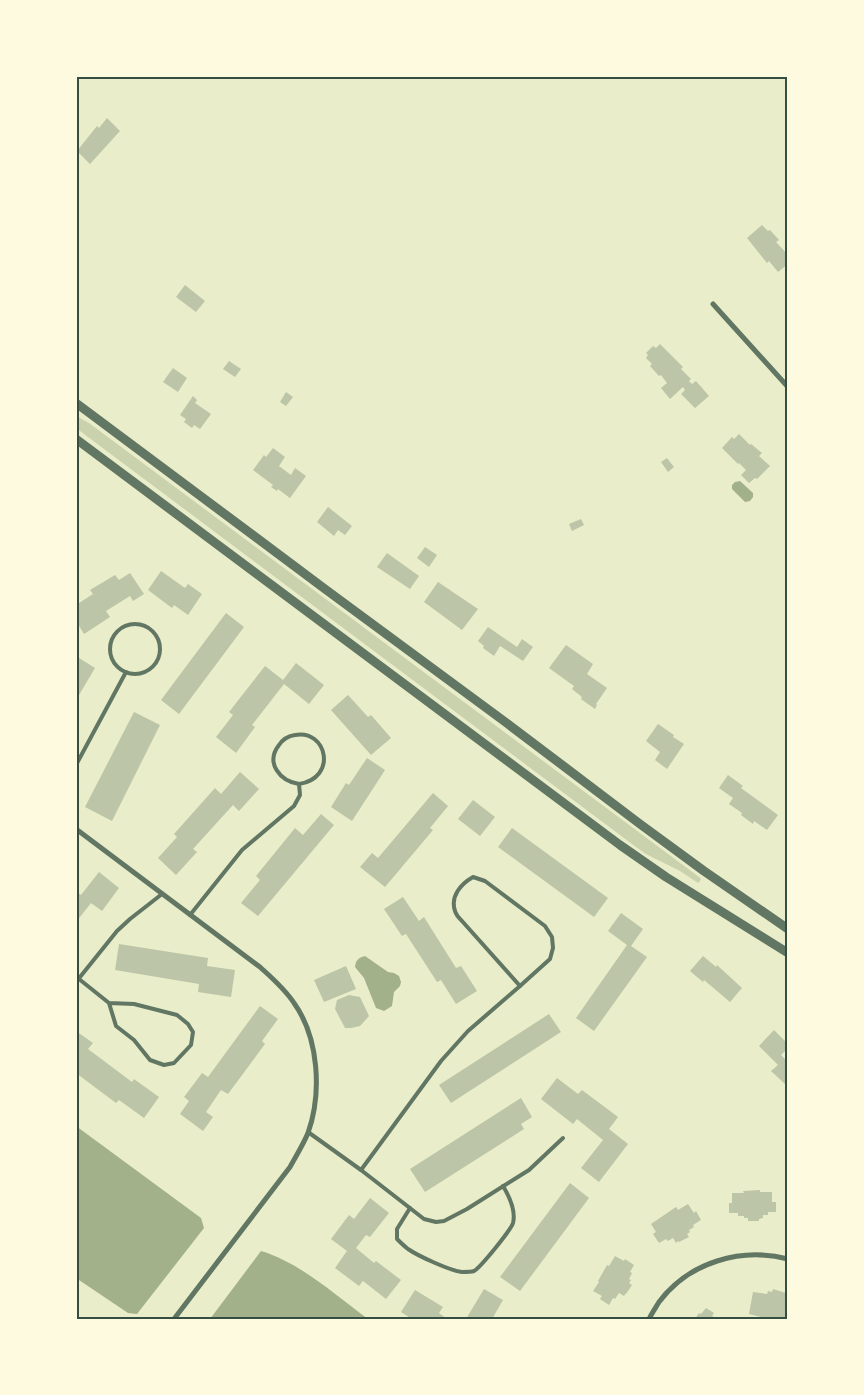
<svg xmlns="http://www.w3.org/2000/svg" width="864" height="1395" viewBox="0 0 864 1395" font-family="'Fira Sans',sans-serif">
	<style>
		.green { fill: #cad2ad }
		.water { fill: #a3b18a }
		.building { fill: #bcc5a7 }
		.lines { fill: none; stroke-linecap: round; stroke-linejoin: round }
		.service { stroke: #617663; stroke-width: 4 }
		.minor { stroke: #617663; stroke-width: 5 }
		.tertiary { stroke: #617663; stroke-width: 9 }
		.neatline { fill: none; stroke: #344e41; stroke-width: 2 }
	</style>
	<rect width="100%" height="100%" fill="#e9edc9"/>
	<!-- green -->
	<path class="green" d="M76 416 89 423 699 877 701 879 700 881 698 883 680 871 646 854 636 847 76 428Z"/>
	<!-- water -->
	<g class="water">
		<path d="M740 481 753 493V497L750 501 745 502 732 489V485L735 482Z"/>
		<path d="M365 956 388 972 394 973 399 976 401 982 400 986 394 992 392 1006 384 1011 376 1008 364 978 355 967C356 960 358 958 365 956Z"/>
		<path d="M76 1126 201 1218 204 1228 137 1314 128 1313 76 1278Z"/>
		<path d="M261 1251C301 1263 335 1295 368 1319H210Z"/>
	</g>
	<!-- building -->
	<g class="building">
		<path d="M107 118 120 131 90 164 77 151 97 126 99 128Z"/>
		<path d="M762 225 768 231 770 230 779 240 776 242 788 255V264L778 272 769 261 767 263 747 238Z"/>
		<path d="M185 285 205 301 196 312 176 297Z"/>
		<path d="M660 344 683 367 681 369 691 379 689 381 692 384 696 381 709 396 695 408 681 394 685 390 683 387 670 399 661 388 667 383 661 375 659 376 650 366 652 364 646 358 648 355 646 353 653 346 656 348Z"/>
		<path d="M229 361 241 369 235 377 223 369Z"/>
		<path d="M173 368 187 378 178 392 163 382Z"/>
		<path d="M286 392 293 397 286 406 280 402Z"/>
		<path d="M193 396 197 400 195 403 211 414 200 429 194 425 192 428 184 422 186 419 180 415Z"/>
		<path d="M739 434 750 445 751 444 762 453 759 456 770 466 757 479 755 478 749 483 741 475 746 470 739 463 738 464 722 448 732 437 734 439Z"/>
		<path d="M273 448 285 457 279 466 291 475 295 468 306 476 290 498 278 489 277 491 271 487 273 485 253 470 264 455 266 457Z"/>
		<path d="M667 458 674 467 668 472 661 462Z"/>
		<path d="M328 507 352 526 345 535 338 530 334 536 317 522Z"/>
		<path d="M581 519 584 525 572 531 569 524Z"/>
		<path d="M425 547 437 555 429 567 417 558Z"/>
		<path d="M387 553 419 576 410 589 377 567Z"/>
		<path d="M161 571 185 588 188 584 202 594 188 615 174 605 172 608 148 590Z"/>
		<path d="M130 573 144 594 133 601 130 596 106 611 110 617 84 634 76 621V605L93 594 90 590 115 575 119 580Z"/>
		<path d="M438 582 478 609 462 630 424 602Z"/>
		<path d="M226 613 244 627 179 714 161 700Z"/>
		<path d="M488 627 517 647 522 639 533 647 523 661 500 646 494 656 483 648 484 646 478 641Z"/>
		<path d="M566 645 593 664 587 674 607 688 596 704 597 705 595 709 581 699 582 697 572 689 574 686 549 668Z"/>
		<path d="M76 656 95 668 76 700Z"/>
		<path d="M296 663 324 685 309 704 284 684 252 725 255 727 236 753 216 737 233 715 229 712 265 666 283 680Z"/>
		<path d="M348 695 368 717 371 715 391 738 371 755 331 710Z"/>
		<path d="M134 712 160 725 112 821 85 807Z"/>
		<path d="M658 724 674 735 673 737 684 744 667 769 655 760 660 752 646 741Z"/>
		<path d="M367 758 385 770 352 821 331 807 346 783 349 785Z"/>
		<path d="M240 772 259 789 239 811 233 805 193 849 197 852 176 875 158 858 177 837 174 834 215 788 221 794Z"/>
		<path d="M728 775 743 786 741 788 778 815 767 830 754 821 753 824 741 815 742 813 729 804 733 798 719 788Z"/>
		<path d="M433 793 448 806 430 828 433 830 385 887 360 867 372 853 378 858Z"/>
		<path d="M473 800 495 817 480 836 458 819Z"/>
		<path d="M321 814 334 825 258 916 241 903 260 880 256 876 295 828 303 835Z"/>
		<path d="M512 828 608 898 594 917 498 847Z"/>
		<path d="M99 872 119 888 102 911 91 903 76 922V891L81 895Z"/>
		<path d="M403 897 419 921 424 917 456 968 461 966 477 991 456 1004 441 980 437 982 406 934 402 936 384 909Z"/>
		<path d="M621 913 643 929 631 946 647 957 594 1031 576 1018 627 945 608 931Z"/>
		<path d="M119 944 208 958 207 966 235 970 231 997 198 992 199 984 115 970Z"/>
		<path d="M703 956 716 967 717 965 742 988 730 1002 704 980 703 982 690 971Z"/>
		<path d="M346 966 356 989 324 1002 314 980Z"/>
		<path d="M349 995 360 997 369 1016 360 1026 351 1028H345L335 1009 337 1000Z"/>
		<path d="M260 1006 278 1019 262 1041 265 1044 228 1094 221 1090 206 1112 213 1117 203 1131 180 1114 189 1101 184 1097 202 1073 208 1077Z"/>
		<path d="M549 1014 561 1032 451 1103 439 1085Z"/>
		<path d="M774 1030 788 1044V1048L781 1055 788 1062V1082L785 1084 771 1071 778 1065 759 1046Z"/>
		<path d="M76 1031 93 1043 88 1049 132 1082 134 1079 159 1097 144 1118 119 1100 116 1103 76 1073Z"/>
		<path d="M557 1078 578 1094 582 1090 618 1117 609 1129 628 1144 599 1182 581 1168 603 1140 577 1119 573 1124 541 1099Z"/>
		<path d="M521 1098 532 1117 521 1124 524 1129 425 1192 410 1169Z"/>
		<path d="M570 1183 589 1198 520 1291 500 1277Z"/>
		<path d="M760 1190V1192H772V1202H776V1212H768V1215H763V1218L759 1219V1221H748V1218H744V1216H738V1213H729V1203H732V1193H744L743 1191Z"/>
		<path d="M370 1198 389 1213 370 1237 366 1235 356 1248 374 1263 376 1261 401 1280 386 1299 363 1281 359 1286 335 1268 347 1251 331 1239 349 1215 354 1219Z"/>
		<path d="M688 1204 694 1213 696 1211 701 1220 693 1225 694 1227 689 1230 690 1232 687 1234 689 1237 679 1242 678 1241 676 1243 673 1238 668 1241 666 1239 659 1243 653 1234 656 1232 651 1224 676 1207 678 1210Z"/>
		<path d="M615 1256 624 1261 625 1259 634 1265 630 1272 632 1273 629 1279 631 1280 629 1283 632 1285 626 1294V1293L624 1296 619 1293 615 1299 613 1298 609 1305 600 1299 602 1296 593 1291 599 1282 598 1281 607 1265 609 1266Z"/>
		<path d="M484 1289 503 1300 492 1319H466Z"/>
		<path d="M773 1289 786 1293 785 1298 788 1299V1319H762L760 1318 761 1317 749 1314 753 1292 767 1294 768 1291 772 1292Z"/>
		<path d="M415 1290 443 1307 439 1313 447 1319H412L401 1312Z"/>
		<path d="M706 1308 714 1313 712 1316 717 1319H695L699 1313 701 1314Z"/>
	</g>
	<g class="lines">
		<!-- service -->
		<g class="service">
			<circle cx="135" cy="649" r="25"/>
			<path d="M76 765 126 672"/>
			<path d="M473 877 485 881 545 926 552 937 553 948 550 959 520 986 462 921C459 918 456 915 455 911 450 896 461 884 473 877Z"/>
			<path d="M190 915 242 850 294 806 300 795 299 784C338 778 327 729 295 735 288 736 283 739 279 745 265 763 280 781 299 784"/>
			<path d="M79 979 109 1003 116 1026 134 1040 150 1060 164 1065 174 1063 191 1045 193 1032 188 1024 177 1015 134 1004 109 1003"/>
			<path d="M76 982 117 931 130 919 162 894"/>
			<path d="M308 1132 361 1170 424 1219 436 1222 444 1221 467 1209 529 1170 563 1138"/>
			<path d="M361 1170 441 1061 468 1031 520 986"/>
			<path d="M410 1208 397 1229V1239C400 1242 404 1246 408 1249 418 1256 451 1271 462 1272 465 1272 471 1272 474 1271 480 1268 511 1230 513 1223 516 1211 509 1196 503 1186"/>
		</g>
		<!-- minor -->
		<g class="minor">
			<path d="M713 304 788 387"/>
			<path d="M76 829 260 967C272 978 285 989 294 1003 319 1038 322 1093 308 1133 303 1145 296 1156 290 1167L174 1319"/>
			<path d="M649 1319C652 1313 656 1307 659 1302 689 1262 741 1247 788 1259"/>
		</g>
		<!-- tertiary -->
		<g class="tertiary">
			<path d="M76 403 325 589 508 724 640 824 704 871 788 929"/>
			<path d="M76 439 620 845 666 877 788 953"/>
		</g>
	</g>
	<!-- border -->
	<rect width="864" height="1395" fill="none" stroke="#fefae0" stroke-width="155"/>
	<rect x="78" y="78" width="708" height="1240" class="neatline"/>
</svg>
